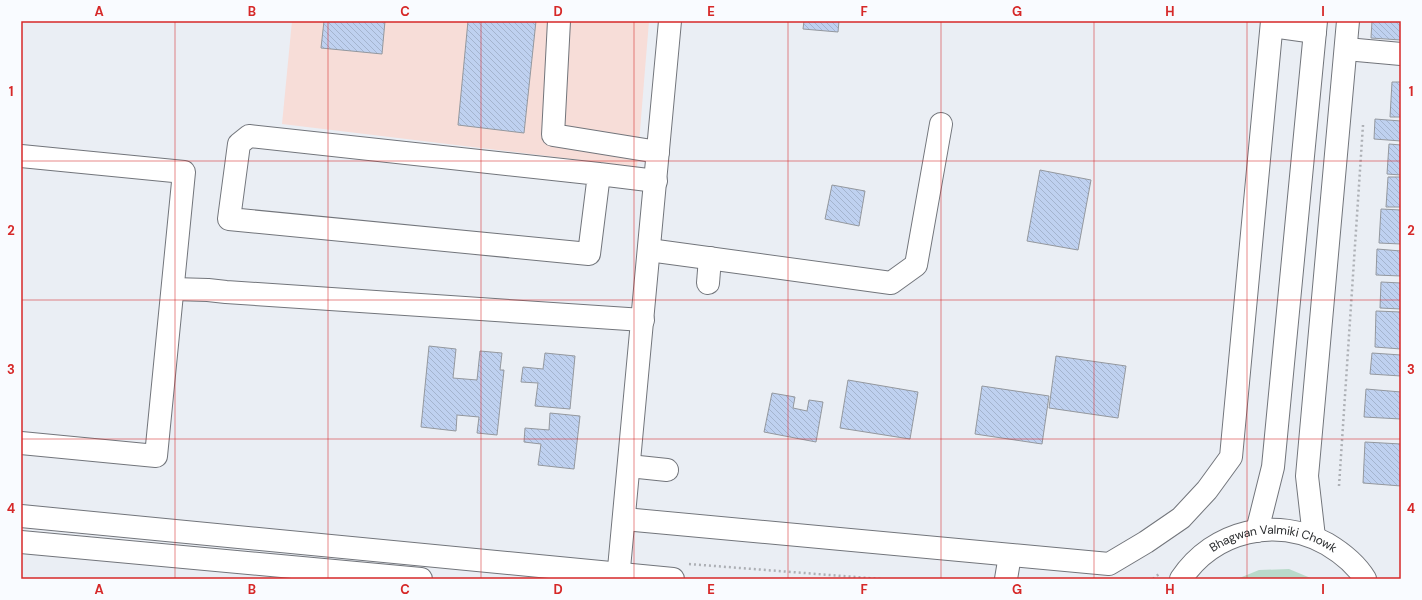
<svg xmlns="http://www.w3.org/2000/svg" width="1422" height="600" viewBox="0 0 1422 600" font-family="'DM Sans',sans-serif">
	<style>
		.education { fill: #f7ddd8 }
		.garden { fill: #b9daca }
		.building { fill: url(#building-back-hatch); stroke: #94989e }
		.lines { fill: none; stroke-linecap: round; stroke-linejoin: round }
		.minor-casing { stroke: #72757b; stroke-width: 24 }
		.path { stroke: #adb0b5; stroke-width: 2.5; stroke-dasharray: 2 3; stroke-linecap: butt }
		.minor { stroke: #fff; stroke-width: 22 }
		.grid { fill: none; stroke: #d62828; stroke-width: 1; stroke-opacity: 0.55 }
		.labels { text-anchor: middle; stroke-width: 3.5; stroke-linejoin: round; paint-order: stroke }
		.street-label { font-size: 12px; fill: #2b2d2f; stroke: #f9fbff }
		.neatline { fill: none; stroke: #d62828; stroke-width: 1.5 }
		.grid-label { font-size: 13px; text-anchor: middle; font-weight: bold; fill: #d62828 }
	</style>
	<defs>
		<pattern id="building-back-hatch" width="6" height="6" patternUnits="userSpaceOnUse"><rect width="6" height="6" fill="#bfd1f0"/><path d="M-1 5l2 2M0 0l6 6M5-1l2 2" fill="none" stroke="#a4b4ce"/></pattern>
	</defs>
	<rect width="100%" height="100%" fill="#eaeef4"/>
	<!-- education -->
	<path class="education" d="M292 21H649L637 167 282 124Z"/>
	<!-- garden -->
	<path class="garden" d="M1259 570 1289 569 1313 579H1237Z"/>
	<!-- building -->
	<g class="building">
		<path d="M324 21H385L382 54 321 48Z"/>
		<path d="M468 21H536L524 133 458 125Z"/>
		<path d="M804 21H839L838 32 803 29Z"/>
		<path d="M1372 21H1401V40L1371 38Z"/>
		<path d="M1392 82H1401V117H1390Z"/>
		<path d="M1375 119 1401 121V141L1374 139Z"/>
		<path d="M1389 144 1401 145V175L1387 174Z"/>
		<path d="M1040 170 1091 180 1078 250 1027 241Z"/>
		<path d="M1388 177H1401V207H1386Z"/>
		<path d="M832 185 865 191 859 226 825 219Z"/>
		<path d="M1381 209 1401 210V244L1379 243Z"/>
		<path d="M1377 249 1401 251V276L1376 275Z"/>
		<path d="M1381 282 1401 283V309L1380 308Z"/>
		<path d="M1376 311 1401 312V349L1375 347Z"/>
		<path d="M429 346 456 349 453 378 477 380 480 351 502 353 500 370H504L497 435 477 433 479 417 457 415 456 431 421 427Z"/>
		<path d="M545 353 575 356 570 409 535 406 538 383 521 382 523 367 543 369Z"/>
		<path d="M1372 353 1401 355V376L1370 374Z"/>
		<path d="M1056 356 1126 366 1118 418 1049 408Z"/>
		<path d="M848 380 918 392 910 439 840 428Z"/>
		<path d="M982 386 1049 396 1042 444 975 434Z"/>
		<path d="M1366 389 1401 392V419L1364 417Z"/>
		<path d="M772 393 795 397 793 408 807 411 809 400 823 402 816 442 764 432Z"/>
		<path d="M550 413 580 416 574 469 538 465 541 444 524 442 525 428 549 430Z"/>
		<path d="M1365 442 1401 444V486L1363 483Z"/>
	</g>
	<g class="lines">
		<!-- minor casing -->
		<g class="minor-casing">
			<g id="minor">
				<path d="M559 21 553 135 658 152"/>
				<path d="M1272 26 1315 32"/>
				<path d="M1346 49 1401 54"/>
				<path d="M21 156 184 172 156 456 21 443"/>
				<path d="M599 174 589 254 229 219 239 144 249 136 599 174 656 181"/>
				<path d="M649 250 891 283 916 265 941 124"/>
				<path d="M708 283 710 258"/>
				<path d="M173 289 208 290 226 292 643 320"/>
				<path d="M629 466 667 470"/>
				<path d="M21 516 673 579"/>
				<path d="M624 519 1109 564 1146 542 1181 518 1207 490 1231 457 1272 21"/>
				<path d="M1257 531 1273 467 1316 21"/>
				<path d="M1314 537 1307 476 1348 21"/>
				<path d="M21 542 421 579"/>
				<path d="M618 579 670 21"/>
				<path d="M1006 579 1010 555"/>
				<path id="s1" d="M1181 579C1214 530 1276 516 1327 544 1342 553 1356 564 1365 579"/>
			</g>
		</g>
		<!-- path -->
		<g class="path">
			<path d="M1339 486 1363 125"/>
			<path d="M689 564 881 579"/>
			<path d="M1153 579 1159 574"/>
		</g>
		<!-- minor -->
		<use href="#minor" class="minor"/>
	</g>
	<!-- grid -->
	<path class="grid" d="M175 21V579M328 21V579M481 21V579M634 21V579M788 21V579M941 21V579M1094 21V579M1247 21V579M21 161H1401M21 300H1401M21 439H1401"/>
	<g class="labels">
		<!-- street labels -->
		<g class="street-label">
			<text dy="4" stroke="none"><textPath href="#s1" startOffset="109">Bhagwan Valmiki Chowk</textPath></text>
		</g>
	</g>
	<!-- border -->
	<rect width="1422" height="600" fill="none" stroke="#f9fbff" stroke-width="44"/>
	<rect x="22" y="22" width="1378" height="556" class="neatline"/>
	<g class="grid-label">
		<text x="99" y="16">A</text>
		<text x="252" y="16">B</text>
		<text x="405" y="16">C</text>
		<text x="558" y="16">D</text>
		<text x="711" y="16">E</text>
		<text x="864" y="16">F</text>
		<text x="1017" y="16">G</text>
		<text x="1170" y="16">H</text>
		<text x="1323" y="16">I</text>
		<text x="11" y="96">1</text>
		<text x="1411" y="96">1</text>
		<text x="11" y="235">2</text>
		<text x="1411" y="235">2</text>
		<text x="11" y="374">3</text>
		<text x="1411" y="374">3</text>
		<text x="11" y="513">4</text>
		<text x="1411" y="513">4</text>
		<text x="99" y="594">A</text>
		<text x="252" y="594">B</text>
		<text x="405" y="594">C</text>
		<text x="558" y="594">D</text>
		<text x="711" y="594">E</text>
		<text x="864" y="594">F</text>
		<text x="1017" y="594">G</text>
		<text x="1170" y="594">H</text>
		<text x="1323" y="594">I</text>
	</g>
</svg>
